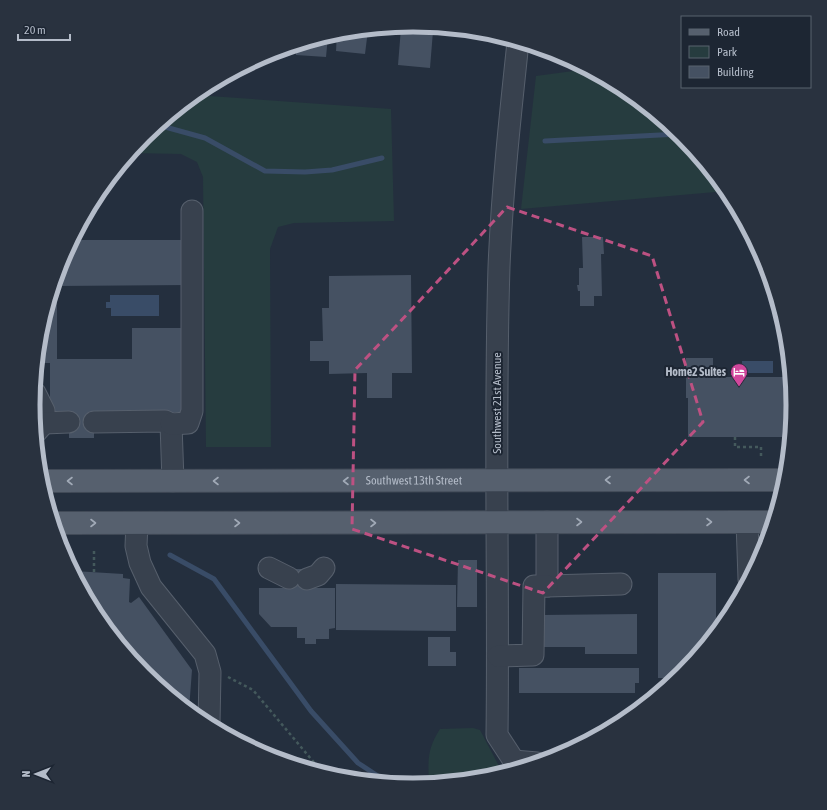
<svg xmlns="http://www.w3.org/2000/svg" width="827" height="810" viewBox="0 0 827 810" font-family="'Asap Condensed',sans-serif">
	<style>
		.green { fill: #263c3f }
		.water { fill: #394c67 }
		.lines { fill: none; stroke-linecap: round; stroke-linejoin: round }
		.stream { stroke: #394c67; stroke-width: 5 }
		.building { fill: #455162 }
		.minor-casing { stroke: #565f6c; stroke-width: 23 }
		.major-casing { stroke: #414a57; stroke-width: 24 }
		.path { stroke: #44595c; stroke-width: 2.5; stroke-dasharray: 3 3; stroke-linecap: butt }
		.minor { stroke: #38414e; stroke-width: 21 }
		.major { stroke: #56606e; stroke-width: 22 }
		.oneway { stroke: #a1aab7 }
		.marked { fill: none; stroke: #bd5182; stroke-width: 3; stroke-dasharray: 8 5; stroke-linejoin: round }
		.labels { text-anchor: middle; stroke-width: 4; stroke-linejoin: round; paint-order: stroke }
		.poi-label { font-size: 12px; font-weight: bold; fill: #b4bcc9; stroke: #1d2633; text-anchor: end }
		.street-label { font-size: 12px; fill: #b4bcc9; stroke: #1d2633 }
		.rim { fill: none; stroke: #b4bcc9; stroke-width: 5 }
	</style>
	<rect width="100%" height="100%" fill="#242f3e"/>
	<!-- green -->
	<g class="green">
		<path d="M588 69 625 89 682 136 727 191 521 209 536 76Z"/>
		<path d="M195 95 391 109 394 221 294 223 278 227 270 249 271 447H206L203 177 197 162 181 154 131 153 145 136Z"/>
		<path d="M473 728 480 730 500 768 514 770 487 778 429 783C428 761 427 749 440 729Z"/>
	</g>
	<!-- water -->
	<g class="water">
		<path d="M110 295H159V316H111V308H106V302H110Z"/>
		<rect x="742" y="361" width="31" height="12"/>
	</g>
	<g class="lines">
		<!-- stream -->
		<g class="stream">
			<path d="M158 125 205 138 265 171 305 172 332 170 382 158"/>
			<path d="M545 141 679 134"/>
			<path d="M170 555 214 579 311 711 358 763 387 782"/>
		</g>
	</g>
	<!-- building -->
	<g class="building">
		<path d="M401 28 433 31 430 68 398 65Z"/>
		<path d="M368 30 365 54 336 51 337 33Z"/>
		<path d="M328 36 326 57 296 55V45Z"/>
		<path d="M285 49 284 58 263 57 268 54Z"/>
		<path d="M582 237H603L604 254H601L602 296H594V306H580V291H578L577 285H579V268H583Z"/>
		<path d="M73 240H189V285L57 286V359H132V328H189L190 412 94 413V438H69V411H50V363H38L41 331 63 259Z"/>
		<path d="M411 275 412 373H392V398H367V373L329 374V361H310V341H323L322 308H329V276Z"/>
		<path d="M686 358H713V368L718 367V377H783V366H790L793 405 790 437H688V398H686Z"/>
		<path d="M458 560H477V607H457Z"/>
		<path d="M289 569H307V588H335V628L329 629V639H316V644H305V638H297V627H271L259 614V588H289Z"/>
		<path d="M74 571 123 574V578L130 579 129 602 131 603 139 597 192 670 189 710 145 674 97 616Z"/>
		<path d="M658 573H716V632L677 678H658Z"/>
		<path d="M336 584 456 585V631L336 630Z"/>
		<path d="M637 614V654H585V647H541V615Z"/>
		<path d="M428 637H450V652H456V666H428Z"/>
		<path d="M519 668H639V683H635V693H519Z"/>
	</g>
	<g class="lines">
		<!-- minor casing -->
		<g class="minor-casing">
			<g id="minor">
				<path d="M518 42C510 117 502 192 499 267 494 423 499 579 497 735L514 761 537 763"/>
				<path d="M35 393 44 411V423L36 432"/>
				<path d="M94 422 165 421 171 424 173 481"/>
				<path d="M44 423 69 422"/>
				<path d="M171 424 188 423 192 411V211"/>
				<path d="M547 522V586L621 584"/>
				<path d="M747 522 749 579"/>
				<path d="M137 523 136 546 140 563 151 587 205 654 210 672 209 724"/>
				<path d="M269 568 289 578"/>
				<path d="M307 579 318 575 324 568"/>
				<path d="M498 656 533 655 534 586H547"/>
			</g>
		</g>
		<!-- major casing -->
		<g class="major-casing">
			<g id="major">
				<path id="s1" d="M41 481 786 480"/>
				<path d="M54 523 773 522"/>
			</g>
		</g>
		<!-- path -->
		<g class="path">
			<path d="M735 437V447H761V459"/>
			<path d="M94 572V550"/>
			<path d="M228 677 253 690 322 772"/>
		</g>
		<!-- minor -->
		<use href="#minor" class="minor"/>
		<!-- major -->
		<use href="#major" class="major"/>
	</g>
	<!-- one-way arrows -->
	<defs><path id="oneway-chevron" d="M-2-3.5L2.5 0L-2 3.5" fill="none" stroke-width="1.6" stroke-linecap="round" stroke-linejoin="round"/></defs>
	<g class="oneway">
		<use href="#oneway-chevron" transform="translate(608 480) rotate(180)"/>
		<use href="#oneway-chevron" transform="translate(747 480) rotate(180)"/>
		<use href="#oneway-chevron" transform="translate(70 481) rotate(180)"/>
		<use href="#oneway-chevron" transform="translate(216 481) rotate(180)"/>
		<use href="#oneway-chevron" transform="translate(346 481) rotate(180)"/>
		<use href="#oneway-chevron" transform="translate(579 522)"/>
		<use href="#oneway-chevron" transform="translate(709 522)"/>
		<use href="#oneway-chevron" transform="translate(93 523)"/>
		<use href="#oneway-chevron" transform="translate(237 523)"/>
		<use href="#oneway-chevron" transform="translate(373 523)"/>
	</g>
	<!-- marked area -->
	<path class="marked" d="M507 207 652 256 703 422 543 593 352 529 355 370Z"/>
	<!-- icons -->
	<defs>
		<g id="hotel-pin" transform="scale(0.9)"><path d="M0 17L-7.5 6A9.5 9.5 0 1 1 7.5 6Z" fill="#d1479c" stroke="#1d2633"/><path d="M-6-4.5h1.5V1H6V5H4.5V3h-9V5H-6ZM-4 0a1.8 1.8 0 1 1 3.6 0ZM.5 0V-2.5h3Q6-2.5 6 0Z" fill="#fff"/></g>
	</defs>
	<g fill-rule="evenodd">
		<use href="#hotel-pin" x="739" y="372"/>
	</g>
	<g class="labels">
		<!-- poi labels -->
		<g class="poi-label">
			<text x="726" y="376">Home2 Suites</text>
		</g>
		<!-- street labels -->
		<g class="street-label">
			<text transform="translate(497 403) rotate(-90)" y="4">Southwest 21st Avenue</text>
			<text dy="4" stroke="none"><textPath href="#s1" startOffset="373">Southwest 13th Street</textPath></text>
		</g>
	</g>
	<!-- crop -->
	<path d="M0 0H827V810H0ZM40 405a373 373 0 1 1 746 0a373 373 0 1 1-746 0Z" fill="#29323f" fill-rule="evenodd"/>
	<path class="rim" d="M40 405a373 373 0 1 1 746 0a373 373 0 1 1-746 0Z"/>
	<!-- legend -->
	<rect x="681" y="16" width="130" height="72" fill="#1d2633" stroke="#59626f"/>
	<rect x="689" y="29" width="20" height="6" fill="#56606e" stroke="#59626f"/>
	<text x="717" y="36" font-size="12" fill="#b4bcc9">Road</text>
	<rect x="689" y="46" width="20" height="12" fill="#263c3f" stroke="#59626f"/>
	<text x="717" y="56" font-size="12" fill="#b4bcc9">Park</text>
	<rect x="689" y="66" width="20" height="12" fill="#455162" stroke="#59626f"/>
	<text x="717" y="76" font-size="12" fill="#b4bcc9">Building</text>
	<!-- north arrow -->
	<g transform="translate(36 774) rotate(270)" stroke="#1d2633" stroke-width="3" paint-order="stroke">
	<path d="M0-3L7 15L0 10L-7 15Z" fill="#b4bcc9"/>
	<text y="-6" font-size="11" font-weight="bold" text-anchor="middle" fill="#b4bcc9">N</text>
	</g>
	<!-- scale -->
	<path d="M18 34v6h52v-6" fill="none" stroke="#b4bcc9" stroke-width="2"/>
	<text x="24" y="34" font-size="12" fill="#b4bcc9" stroke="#1d2633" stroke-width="3" paint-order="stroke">20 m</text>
</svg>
